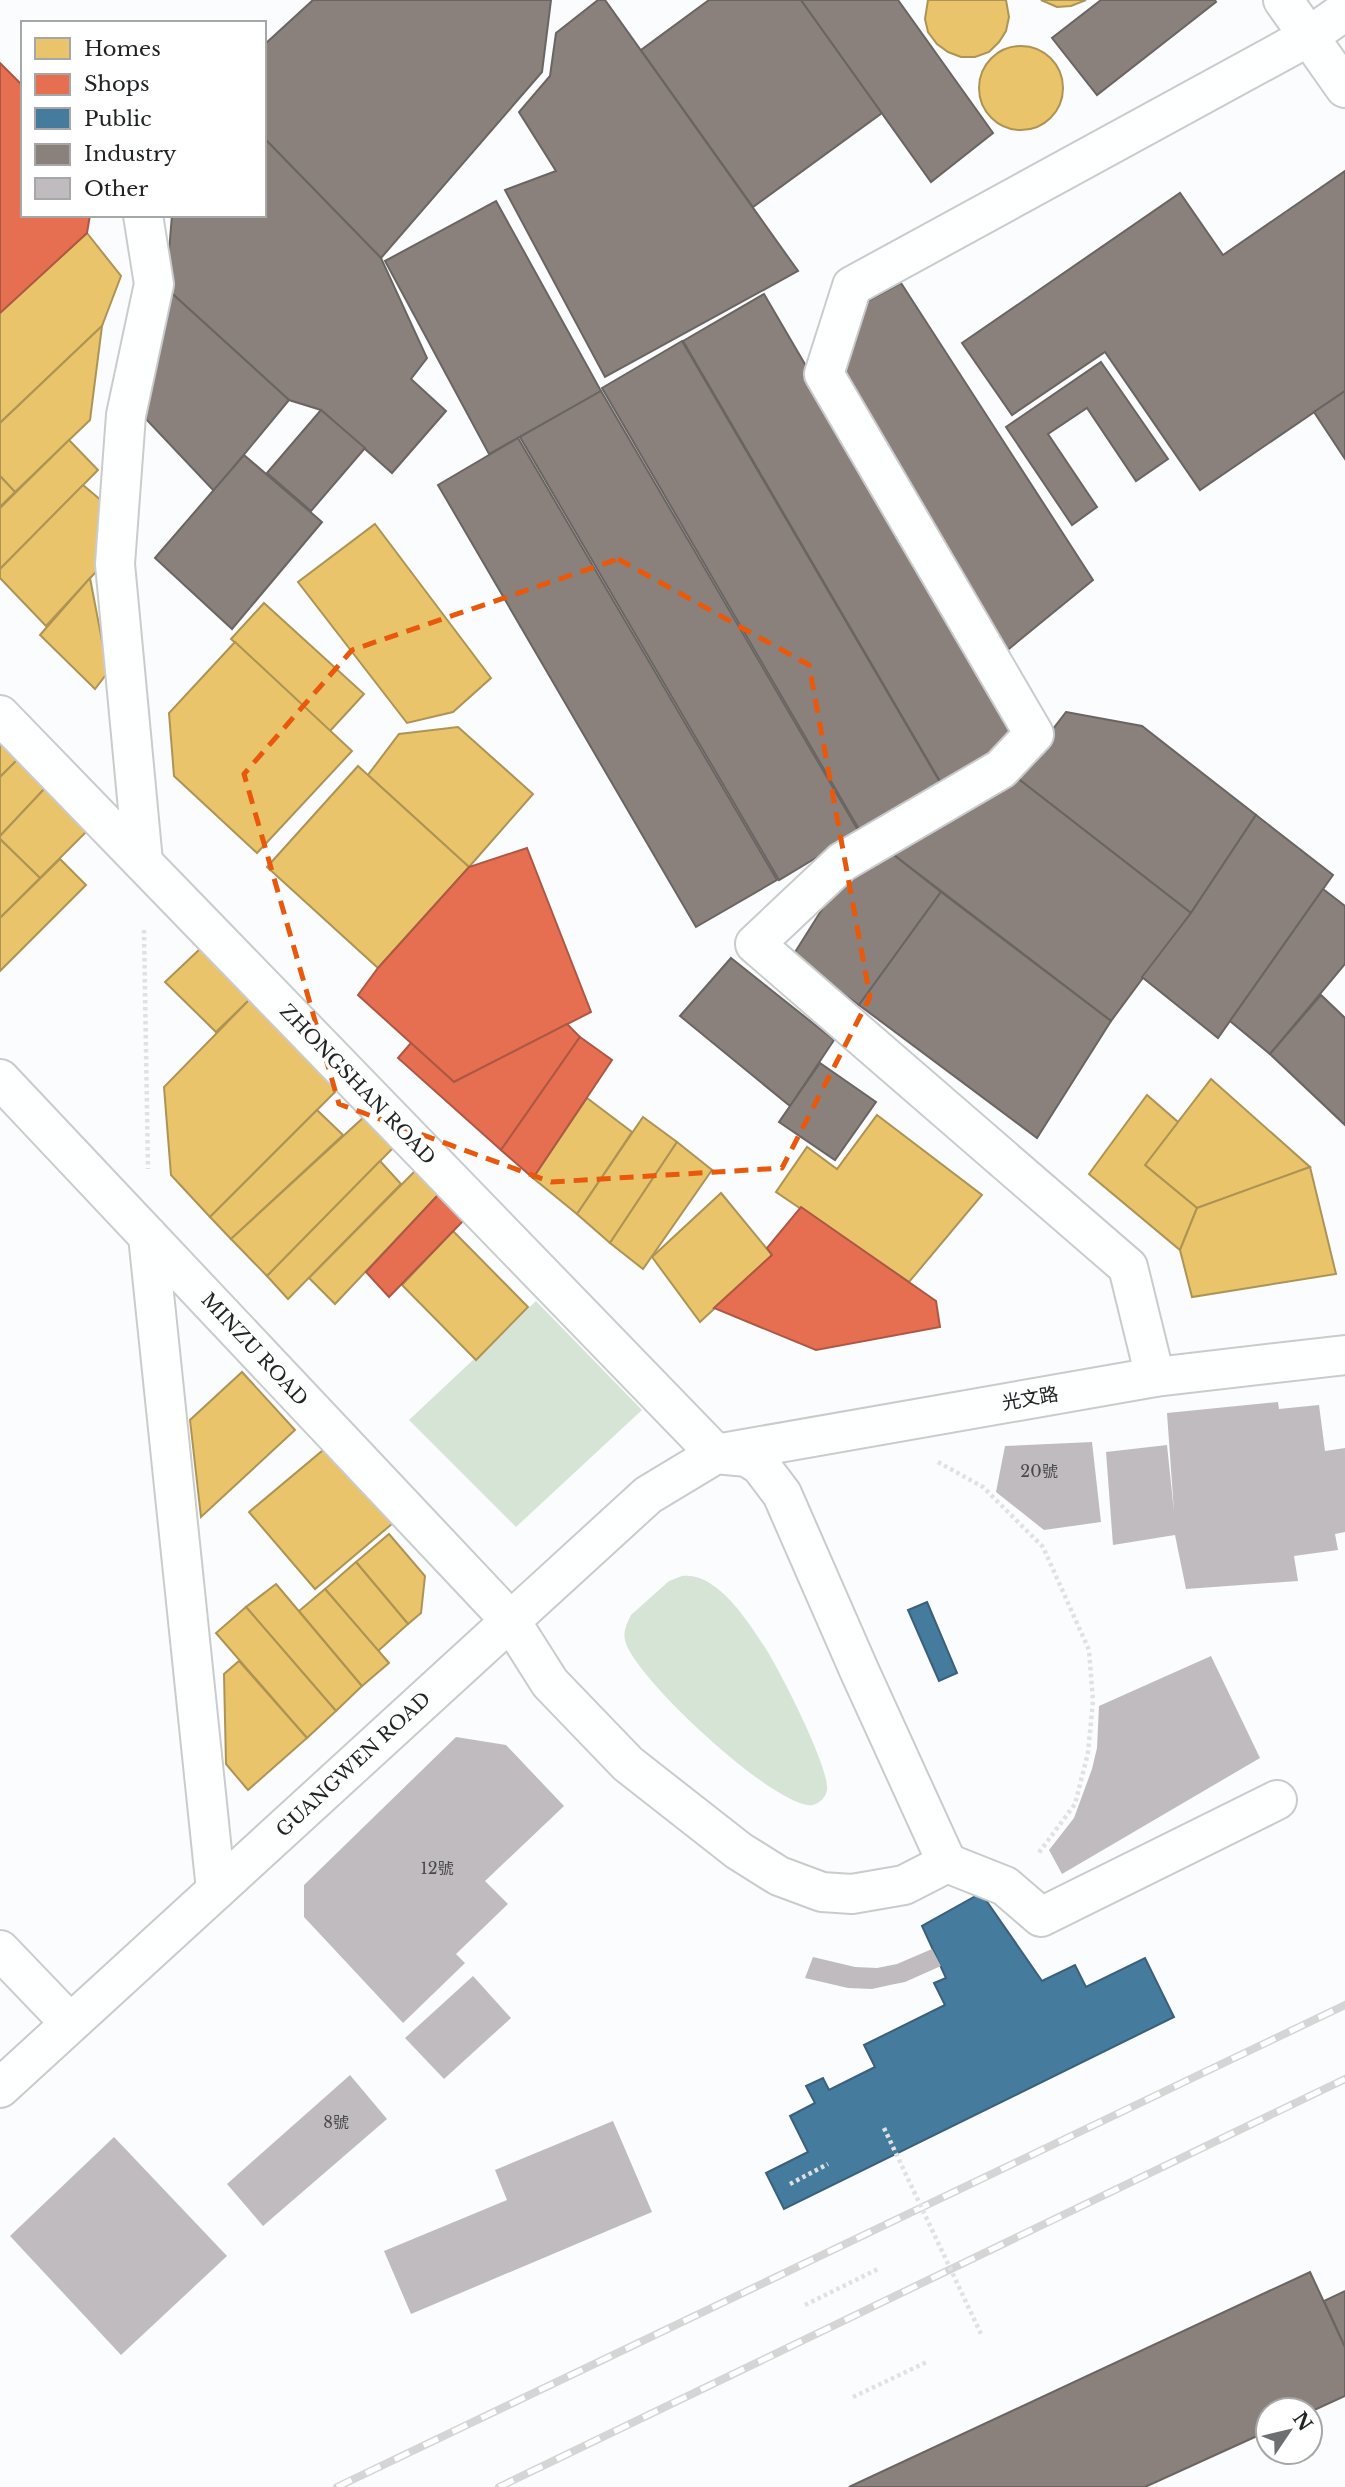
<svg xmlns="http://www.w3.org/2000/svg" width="1345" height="2487" viewBox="0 0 1345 2487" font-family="'Libre Baskerville','Noto Sans TC',serif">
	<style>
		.green { fill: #d6e4d6 }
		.homes { fill: #e9c46a; stroke: #ad9455; stroke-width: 2 }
		.shops { fill: #e76f51; stroke: #ac5844; stroke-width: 2 }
		.public { fill: #457b9d; stroke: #3a6179; stroke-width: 2 }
		.industry { fill: #8a817c; stroke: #6a6562; stroke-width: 2 }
		.building { fill: #c0bbbf }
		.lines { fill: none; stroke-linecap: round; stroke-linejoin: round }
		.minor-casing { stroke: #cacbcd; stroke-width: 42 }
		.path { stroke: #e0e1e1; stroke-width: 4.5; stroke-dasharray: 3.5 3.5; stroke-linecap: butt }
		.minor { stroke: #feffff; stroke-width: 38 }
		.rail-casing { stroke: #d5d5d5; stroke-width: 8 }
		.rail { stroke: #fff; stroke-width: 5; stroke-dasharray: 16; stroke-linecap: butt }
		.path-bridge { stroke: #e0e1e1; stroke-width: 4.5; stroke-dasharray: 3.5 3.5; stroke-linecap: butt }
		.marked { fill: none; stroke: #e8590c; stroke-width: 5; stroke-dasharray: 14 9; stroke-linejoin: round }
		.labels { text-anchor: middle; stroke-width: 7; stroke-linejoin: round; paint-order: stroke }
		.number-label { font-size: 16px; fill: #49494b }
		.street-label { font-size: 19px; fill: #212324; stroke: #fff }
	</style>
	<rect width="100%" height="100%" fill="#fafcfe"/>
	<!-- green -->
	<g class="green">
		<path d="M536 1301 642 1410 516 1527 409 1420Z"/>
		<path d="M682 1576C717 1571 749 1623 766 1649 780 1671 830 1768 827 1790 826 1797 820 1803 813 1805 778 1811 632 1676 625 1640 623 1631 627 1623 631 1615L669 1581Z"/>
	</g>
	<!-- homes -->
	<g class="homes">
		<path d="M928 0H1006L1009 17 1006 31 999 42 989 52 975 57H961L948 52 937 44 928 32 925 19Z"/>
		<path d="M1041 0H1086L1071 6 1057 7Z"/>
		<circle cx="1021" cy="88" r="42"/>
		<path d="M87 233 121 276 102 326 0 423V313Z"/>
		<path d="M102 326 90 420 15 492 0 476V423Z"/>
		<path d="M69 440 98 470 0 569V508Z"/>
		<path d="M0 476 15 492 0 507Z"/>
		<path d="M83 485 103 502 105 562 46 626 0 578V569Z"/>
		<path d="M375 524 491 678 453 712 407 723 298 582Z"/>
		<path d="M90 578 108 672 95 689 40 635Z"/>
		<path d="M264 603 364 694 330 731 231 639Z"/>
		<path d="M235 642 352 751 257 853 174 776 169 713Z"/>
		<path d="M458 727 533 794 469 867 368 775 399 734Z"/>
		<path d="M0 739 19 758 0 777Z"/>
		<path d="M19 758 46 787 0 836V777Z"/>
		<path d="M358 766 469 867 378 968 267 867Z"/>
		<path d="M46 787 88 830 40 878 0 839V836Z"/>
		<path d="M0 839 40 878 0 918Z"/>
		<path d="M60 859 86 885 0 971V918Z"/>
		<path d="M201 948 250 999 216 1032 165 982Z"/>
		<path d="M250 999 338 1089 210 1217 171 1175 164 1087Z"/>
		<path d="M1211 1079 1310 1167 1197 1208 1145 1165Z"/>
		<path d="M1147 1095 1178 1122 1145 1165 1197 1208 1180 1250 1089 1174Z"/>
		<path d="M587 1098 632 1132 577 1214 533 1178Z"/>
		<path d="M317 1110 343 1135 231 1239 210 1217Z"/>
		<path d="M877 1115 982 1195 909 1282 776 1192 807 1147 837 1169Z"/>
		<path d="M364 1117 393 1148 267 1276 231 1239Z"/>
		<path d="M643 1117 677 1142 610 1243 577 1214Z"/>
		<path d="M677 1142 712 1170 643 1269 610 1243Z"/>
		<path d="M380 1161 401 1184 288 1299 267 1276Z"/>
		<path d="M1310 1167 1336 1274 1192 1297 1180 1250 1197 1208Z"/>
		<path d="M415 1171 438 1195 335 1304 309 1278Z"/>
		<path d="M721 1193 772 1255 700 1322 652 1257Z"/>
		<path d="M453 1231 528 1307 476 1360 402 1285Z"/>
		<path d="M242 1372 295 1430 201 1517 190 1420Z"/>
		<path d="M328 1446 393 1523 315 1589 249 1512Z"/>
		<path d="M389 1534 425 1576 421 1613 408 1624 356 1562Z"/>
		<path d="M356 1562 408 1624 378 1651 325 1589Z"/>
		<path d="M276 1584 362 1686 336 1711 246 1607Z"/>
		<path d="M325 1589 389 1663 362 1686 299 1611Z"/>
		<path d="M246 1607 336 1711 307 1738 216 1633Z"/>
		<path d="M239 1661 307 1738 248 1790 226 1764 224 1674Z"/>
	</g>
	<!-- shops -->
	<g class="shops">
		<path d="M0 63 23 86V215H90L87 233 0 313Z"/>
		<path d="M527 848 591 1012 454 1082 358 995 378 968 469 867Z"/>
		<path d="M567 1024 580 1037 501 1150 398 1058 411 1043 454 1082Z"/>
		<path d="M580 1037 612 1060 533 1178 501 1150Z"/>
		<path d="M438 1195 463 1221 389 1297 366 1272Z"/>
		<path d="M801 1207 936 1301 940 1327 816 1350 714 1308 772 1255 767 1248Z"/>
	</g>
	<!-- public -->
	<g class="public">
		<path d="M927 1602 957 1673 939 1681 908 1610Z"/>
		<path d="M981 1893 1042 1981 1075 1965 1086 1987 1145 1958 1174 2017 784 2209 766 2173 808 2152 790 2116 815 2103 806 2086 823 2078 829 2090 875 2067 864 2045 945 2005 934 1983 946 1978 922 1926Z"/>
	</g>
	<!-- industry -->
	<g class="industry">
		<path d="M313 0H551L542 72 381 258 264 138V45Z"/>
		<path d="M598 0H605L798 271 605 377 505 190 556 171 519 112 550 76 556 33Z"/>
		<path d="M709 0H801L882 113 753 207 641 50Z"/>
		<path d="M801 0H898L993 133 931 182Z"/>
		<path d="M1101 0H1215L1216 2 1097 95 1052 38Z"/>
		<path d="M264 138 381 258 427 358 411 379 446 411 392 473 321 410 289 400 166 288 172 215H264Z"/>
		<path d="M1345 171V391L1200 490 1105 352 1012 415 962 343 1180 193 1223 255Z"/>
		<path d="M496 201 601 391 489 454 385 261Z"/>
		<path d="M901 283 1093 580 999 657 838 386 860 305Z"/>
		<path d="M166 288 289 400 214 491 144 417Z"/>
		<path d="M764 294 1022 736 941 783 683 341Z"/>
		<path d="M682 341 941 784 860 831 602 388Z"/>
		<path d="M1101 362 1168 459 1136 481 1087 408 1048 434 1097 507 1072 525 1006 427Z"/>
		<path d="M601 391 859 832 779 880 520 437Z"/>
		<path d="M1345 391V459L1314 412Z"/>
		<path d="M321 410 365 448 311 511 267 473Z"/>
		<path d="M518 438 777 880 696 927 438 485Z"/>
		<path d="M244 455 322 522 232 629 155 558Z"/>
		<path d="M1066 712 1142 726 1256 815 1191 913 1016 777Z"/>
		<path d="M1016 777 1191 913 1111 1021 890 852Z"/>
		<path d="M1256 815 1333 875 1218 1038 1142 977 1191 913Z"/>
		<path d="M890 852 941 892 859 1005 792 957 848 868Z"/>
		<path d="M1323 889 1345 906V964L1270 1054 1230 1021Z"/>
		<path d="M941 892 1111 1021 1037 1138 859 1005Z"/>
		<path d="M731 958 834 1040 790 1106 680 1016Z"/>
		<path d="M1321 995 1345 1018V1125L1270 1054Z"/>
		<path d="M820 1063 876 1102 835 1160 779 1122Z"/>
		<path d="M1310 2272 1345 2347V2396L1310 2412 1268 2410V2431L1145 2487H849Z"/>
		<path d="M1345 2291V2347L1324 2301Z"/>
	</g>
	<!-- building -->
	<g class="building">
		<path d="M1278 1402 1279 1409 1319 1405 1325 1451 1345 1448V1532L1335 1534 1338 1550 1294 1556 1298 1581 1186 1589 1175 1535 1113 1545 1106 1452 1167 1445 1174 1512 1167 1413Z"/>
		<path d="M1092 1442 1101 1522 1044 1530 996 1492 1005 1446Z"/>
		<path d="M1211 1656 1260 1758 1062 1874 1049 1850 1074 1818 1092 1769 1097 1748 1099 1706Z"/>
		<path d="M456 1737 506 1745 564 1806 485 1881 508 1904 456 1954 465 1963 463 1965 403 2023 304 1917V1885Z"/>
		<path d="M932 1949 941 1966 905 1982 890 1985 872 1989 848 1988 805 1978 813 1957 855 1967 877 1968 897 1964Z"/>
		<path d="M473 1976 511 2018 444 2079 405 2038Z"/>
		<path d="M350 2075 387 2119 263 2226 227 2184Z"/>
		<path d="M613 2121 652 2212 411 2314 384 2251 507 2200 495 2170Z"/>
		<path d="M114 2137 227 2256 121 2355 10 2236Z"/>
	</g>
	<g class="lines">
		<!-- minor casing -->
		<g class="minor-casing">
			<g id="minor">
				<path d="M1283 0 1345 88"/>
				<path d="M143 215 154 284 126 415 115 564 143 862"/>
				<path d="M0 715 716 1454"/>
				<path d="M0 1079 510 1620 550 1683 628 1764 739 1851 779 1876 822 1892 852 1894 904 1885 947 1863 859 1670 782 1494 760 1465 747 1457 716 1454"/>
				<path d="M148 1236 216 1890"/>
				<path d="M1155 1377 1128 1267 755 944 842 862 1001 769 1034 734 824 374 852 286 1308 37 1345 11"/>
				<path d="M947 1863 1005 1886 1041 1917 1277 1800"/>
				<path d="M0 1950 70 2023"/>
				<path d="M0 2088 648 1495 716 1454 1155 1377 1345 1355"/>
			</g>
		</g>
		<!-- path -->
		<g class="path">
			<path d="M144 930 148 1169"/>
			<path d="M938 1462 983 1487 1043 1547 1089 1650 1093 1701 1088 1753 1075 1804 1038 1854"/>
			<path d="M790 2184 828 2164"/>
			<path d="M805 2305 880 2268"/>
			<path d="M853 2397 927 2362"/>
		</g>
		<!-- minor -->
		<use href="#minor" class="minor"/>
		<!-- rail casing -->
		<g class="rail-casing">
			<g id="rail">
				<path d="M337 2487 1345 2005"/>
				<path d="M499 2487 1345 2079"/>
			</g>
		</g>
		<!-- rail -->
		<use href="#rail" class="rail"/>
		<!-- path-bridge -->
		<path class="path-bridge" d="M884 2128 982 2336"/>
	</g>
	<!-- marked area -->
	<path class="marked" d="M618 559 809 665 870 997 782 1168 551 1182 339 1104 244 774 352 650Z"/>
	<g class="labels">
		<!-- number labels -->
		<g class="number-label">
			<text x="1039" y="1477">20號</text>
			<text x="437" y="1874">12號</text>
			<text x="336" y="2128">8號</text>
		</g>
		<!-- street labels -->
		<g class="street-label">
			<text transform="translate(358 1084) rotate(46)" y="7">ZHONGSHAN ROAD</text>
			<text transform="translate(255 1349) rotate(47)" y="7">MINZU ROAD</text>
			<text transform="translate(1030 1398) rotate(-10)" y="7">光文路</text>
			<text transform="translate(353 1764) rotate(-43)" y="7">GUANGWEN ROAD</text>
		</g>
	</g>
	<!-- legend -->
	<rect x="21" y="21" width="245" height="196" fill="#ffffff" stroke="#a6a7a7" stroke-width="2"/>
	<rect x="35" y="38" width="35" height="21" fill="#e9c46a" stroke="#a6a7a7" stroke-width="2"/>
	<text x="84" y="56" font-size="21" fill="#212324">Homes</text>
	<rect x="35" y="74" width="35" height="21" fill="#e76f51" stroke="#a6a7a7" stroke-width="2"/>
	<text x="84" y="91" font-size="21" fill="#212324">Shops</text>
	<rect x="35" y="108" width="35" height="21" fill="#457b9d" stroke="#a6a7a7" stroke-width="2"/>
	<text x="84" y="126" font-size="21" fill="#212324">Public</text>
	<rect x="35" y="144" width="35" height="21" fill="#8a817c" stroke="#a6a7a7" stroke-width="2"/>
	<text x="84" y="161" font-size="21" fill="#212324">Industry</text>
	<rect x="35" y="178" width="35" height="21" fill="#c0bbbf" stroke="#a6a7a7" stroke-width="2"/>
	<text x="84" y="196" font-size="21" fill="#212324">Other</text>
	<!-- north arrow -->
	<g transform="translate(1289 2431) rotate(55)"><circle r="33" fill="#ffffff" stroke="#a6a7a7" stroke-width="2"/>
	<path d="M0-5L12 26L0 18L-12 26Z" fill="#6d6f70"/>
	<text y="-10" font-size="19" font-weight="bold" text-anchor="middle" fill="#212324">N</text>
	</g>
</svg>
